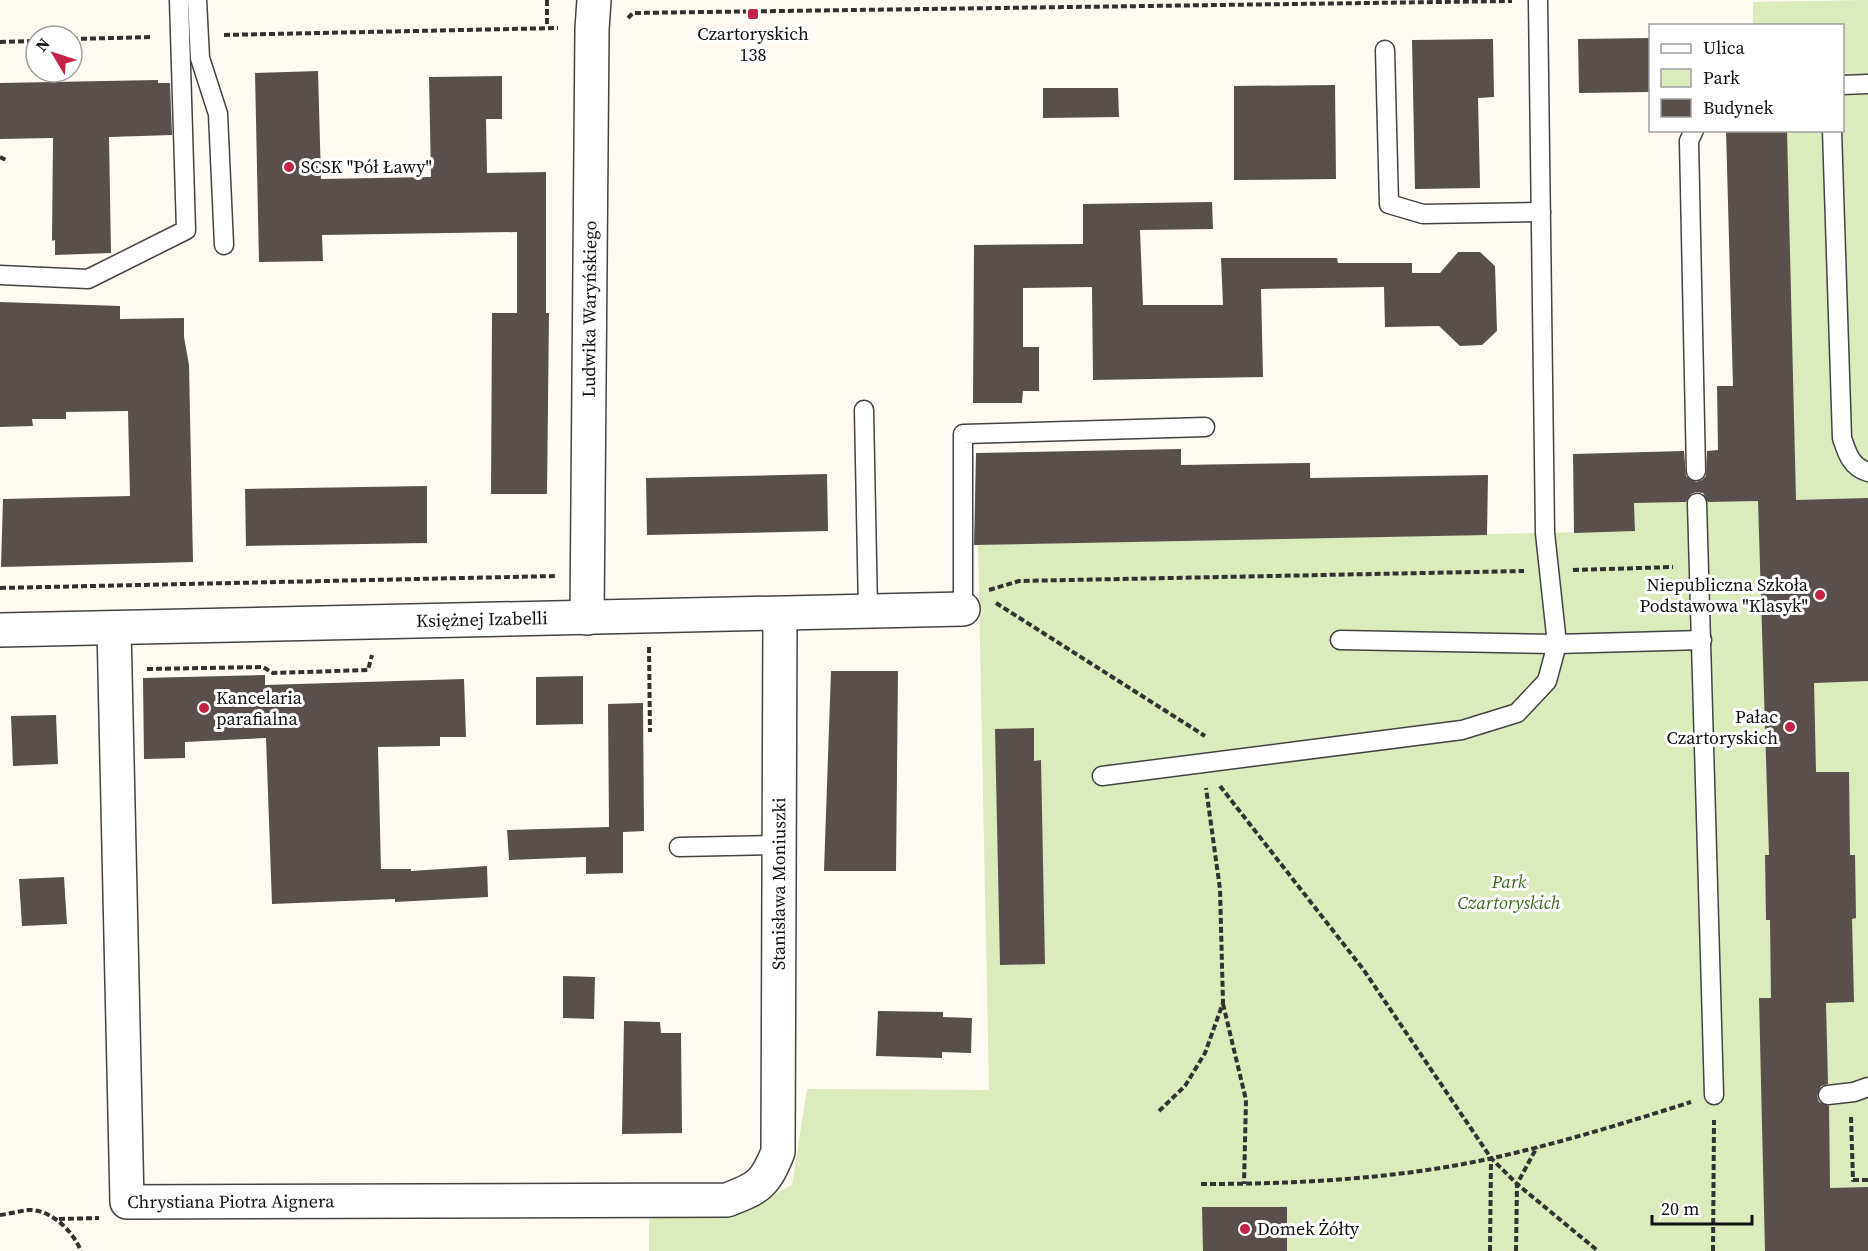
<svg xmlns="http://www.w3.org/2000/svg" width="1868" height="1251" viewBox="0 0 1868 1251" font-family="'Source Serif 4',serif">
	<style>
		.green { fill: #dcebbb }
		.building { fill: #594f4c }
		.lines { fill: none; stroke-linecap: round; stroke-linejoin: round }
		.service-casing { stroke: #434343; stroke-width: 21 }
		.minor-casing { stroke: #434343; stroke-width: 36 }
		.path { stroke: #323232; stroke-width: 4; stroke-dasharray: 6 3; stroke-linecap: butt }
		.service { stroke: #fff; stroke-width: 18 }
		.minor { stroke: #fff; stroke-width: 33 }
		.poi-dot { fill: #c52345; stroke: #fff; stroke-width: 2 }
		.labels { text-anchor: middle; stroke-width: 6; stroke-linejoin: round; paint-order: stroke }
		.poi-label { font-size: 18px; fill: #101010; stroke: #fff; text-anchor: start }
		.street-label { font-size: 18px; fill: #101010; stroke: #fff }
		.park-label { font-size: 18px; font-style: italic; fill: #3a6a1d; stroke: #fff }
	</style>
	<rect width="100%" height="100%" fill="#fffbf3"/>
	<!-- green -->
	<path class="green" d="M1868 0V1251H649V1218L739 1213 792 1185 807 1089 989 1090 978 545 1635 531 1634 503 1758 501 1756 131 1842 130V26L1753 25V2Z"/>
	<!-- building -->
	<g class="building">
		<path d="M1650 38V92L1579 93 1578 39Z"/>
		<path d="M1493 39 1494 97 1478 98 1480 188 1415 189 1412 40Z"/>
		<path d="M318 71 321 179 431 177 429 77 502 76V119H486L487 173 546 172V313H549L547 494H491L492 313H517V232L322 235 323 261 259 262 255 73Z"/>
		<path d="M158 80V83H170L172 135 109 137 111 253 55 255V240L52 241 53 138 0 139V83Z"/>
		<path d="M1335 85 1336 179 1234 180V86Z"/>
		<path d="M1043 88H1118L1119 117 1043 118Z"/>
		<path d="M1726 130H1787L1796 500 1868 498V681L1814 683 1816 772H1849L1850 855H1855L1856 918 1852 919 1854 1002 1826 1003 1828 1084 1821 1086 1817 1096 1819 1102 1829 1106 1830 1188 1868 1187V1251H1765L1759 998H1771L1770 920H1766L1765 855H1769L1758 501 1708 502 1703 493 1696 492 1691 494 1686 502 1634 503 1635 531 1574 533 1573 454 1684 451 1686 476 1696 482 1702 480 1706 476 1707 451 1718 450 1717 386H1733Z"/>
		<path d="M1212 202 1213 229 1140 230 1143 305H1223L1221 258H1337L1338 263H1412V273H1440L1458 252H1480L1495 266 1497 331 1482 345 1460 346 1439 326 1385 327 1384 287 1261 289 1263 377 1093 380 1092 287 1023 288V347H1039V391H1023L1022 403H973L974 245 1083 244V204Z"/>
		<path d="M0 302 120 306V319L184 318V337L189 365 193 562 1 567 3 499 130 496 128 411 66 412V419H32L33 426 0 427Z"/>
		<path d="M1181 449V465L1310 463V478L1488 475 1487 535 974 545 976 453Z"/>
		<path d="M827 474 828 531 647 535 646 478Z"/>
		<path d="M427 486V543L246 546 245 489Z"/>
		<path d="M831 671H898L896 871H824Z"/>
		<path d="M265 675V685L464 679 466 737H440V746L378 747 381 869H411V871L487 866 488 897 395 902V899L272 904 266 738 185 742V758L144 759 143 678Z"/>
		<path d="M583 676V724L536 725V677Z"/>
		<path d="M643 703 644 831 623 832V873L586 874V857L509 860 507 830 609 827 608 704Z"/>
		<path d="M56 715 58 764 13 766 11 716Z"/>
		<path d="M1034 728V761L1041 760 1045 964 1000 965 995 729Z"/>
		<path d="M64 877 67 924 22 926 19 879Z"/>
		<path d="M563 976 595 977 594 1019 563 1018Z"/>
		<path d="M878 1011 943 1012V1017L972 1018 971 1053 942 1052V1058L876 1056Z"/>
		<path d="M624 1021 660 1022 661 1033H681L682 1133 622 1134Z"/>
		<path d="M1202 1207H1287V1251H1203Z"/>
	</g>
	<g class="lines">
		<!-- service casing -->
		<g class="service-casing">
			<g id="service">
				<path d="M197 0 200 58 218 114 224 245"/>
				<path d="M1385 50 1389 204 1423 214 1541 212"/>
				<path d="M1842 85 1868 84"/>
				<path d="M1694 130 1689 141 1696 471"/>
				<path d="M1832 130 1842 438C1847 453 1851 467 1868 472"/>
				<path d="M0 275 88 279 186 230 179 0"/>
				<path d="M864 410 868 611"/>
				<path d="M1697 503 1714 1095"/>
				<path d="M963 609V434L1205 427"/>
				<path d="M1340 640 1557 644 1702 640"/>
				<path d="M1102 776 1462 730 1517 713 1547 681 1557 644 1545 533 1538 0"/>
				<path d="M679 847 779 845"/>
				<path d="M1828 1095 1854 1092 1868 1087"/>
			</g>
		</g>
		<!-- minor casing -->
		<g class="minor-casing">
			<g id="minor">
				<path id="s1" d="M587 618 592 29 594 0"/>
				<path id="s2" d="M114 628 127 1202 727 1200C759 1188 765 1184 778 1152L780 614"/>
				<path id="s3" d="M0 630 963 609"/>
			</g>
		</g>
		<!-- path -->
		<g class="path">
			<path d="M547 0V27"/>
			<path d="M628 18 633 13 1512 1"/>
			<path d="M224 35 558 28"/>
			<path d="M72 39 153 37"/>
			<path d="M0 42 36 41"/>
			<path d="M0 157 6 160"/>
			<path d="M1573 570 1673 567"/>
			<path d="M0 588 556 576"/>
			<path d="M989 590 1019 581 1524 571"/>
			<path d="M996 603 1205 736"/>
			<path d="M649 647 650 732"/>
			<path d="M147 669 263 667 273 673 368 670 372 655"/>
			<path d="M1220 786 1363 969 1491 1158 1517 1184 1598 1251"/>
			<path d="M1223 1004 1246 1100 1244 1184"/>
			<path d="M1159 1111 1185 1086 1205 1053 1223 1003 1220 889 1206 788"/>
			<path d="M1851 1117 1853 1180H1868"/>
			<path d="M1201 1184C1299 1184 1397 1179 1493 1158 1560 1143 1625 1123 1691 1102"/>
			<path d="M0 1215C9 1214 19 1211 28 1210 51 1209 73 1231 81 1251"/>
			<path d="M59 1219 99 1218"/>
			<path d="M1490 1251 1491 1159"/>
			<path d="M1516 1251 1517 1184 1537 1147"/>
			<path d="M1713 1251 1714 1120"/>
		</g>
		<!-- service -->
		<use href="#service" class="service"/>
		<!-- minor -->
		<use href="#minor" class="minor"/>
	</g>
	<!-- markers -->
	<g class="poi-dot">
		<rect x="747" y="8" width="12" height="12" rx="3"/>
		<circle cx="289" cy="167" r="6"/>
		<circle cx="1820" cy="595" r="6"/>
		<circle cx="204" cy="708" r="6"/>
		<circle cx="1790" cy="727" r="6"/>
		<circle cx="1245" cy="1229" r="6"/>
	</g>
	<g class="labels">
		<!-- poi labels -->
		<g class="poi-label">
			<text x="753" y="40" text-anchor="middle">Czartoryskich<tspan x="753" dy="21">138</tspan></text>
			<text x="301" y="173">SCSK "Pół Ławy"</text>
			<text x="1808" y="591" text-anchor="end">Niepubliczna Szkoła<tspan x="1808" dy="21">Podstawowa "Klasyk"</tspan></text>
			<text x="216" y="704">Kancelaria<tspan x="216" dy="21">parafialna</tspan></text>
			<text x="1778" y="723" text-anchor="end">Pałac<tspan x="1778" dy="21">Czartoryskich</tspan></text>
			<text x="1257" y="1235">Domek Żółty</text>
		</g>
		<!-- street labels -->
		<g class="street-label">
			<text dy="6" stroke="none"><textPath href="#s1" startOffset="309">Ludwika Waryńskiego</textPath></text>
			<text dy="6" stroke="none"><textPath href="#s3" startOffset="482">Księżnej Izabelli</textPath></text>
			<text dy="6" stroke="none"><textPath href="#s2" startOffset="1516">Stanisława Moniuszki</textPath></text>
			<text dy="6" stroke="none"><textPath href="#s2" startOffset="678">Chrystiana Piotra Aignera</textPath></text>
		</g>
		<!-- park labels -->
		<g class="park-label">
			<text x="1509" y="888">Park<tspan x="1509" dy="21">Czartoryskich</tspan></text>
		</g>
	</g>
	<!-- legend -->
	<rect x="1649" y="24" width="195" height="108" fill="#ffffff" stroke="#9f9f9f" stroke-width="1.5"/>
	<rect x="1661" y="44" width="30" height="9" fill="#ffffff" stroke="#9f9f9f" stroke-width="1.5"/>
	<text x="1703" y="54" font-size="18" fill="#101010">Ulica</text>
	<rect x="1661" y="69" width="30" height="18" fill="#dcebbb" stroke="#9f9f9f" stroke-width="1.5"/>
	<text x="1703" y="84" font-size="18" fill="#101010">Park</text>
	<rect x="1661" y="99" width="30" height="18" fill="#594f4c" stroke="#9f9f9f" stroke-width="1.5"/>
	<text x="1703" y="114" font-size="18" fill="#101010">Budynek</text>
	<!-- north arrow -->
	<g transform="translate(54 54) rotate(309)"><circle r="28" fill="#ffffff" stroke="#9f9f9f" stroke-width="1.5"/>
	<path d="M0-4.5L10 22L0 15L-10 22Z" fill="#c52345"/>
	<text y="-9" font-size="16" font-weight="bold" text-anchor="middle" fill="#101010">N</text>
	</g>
	<!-- scale -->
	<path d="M1652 1215v9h100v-9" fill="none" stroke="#101010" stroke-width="3"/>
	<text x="1661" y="1215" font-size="18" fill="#101010" stroke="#ffffff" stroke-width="4.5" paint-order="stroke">20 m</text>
</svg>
